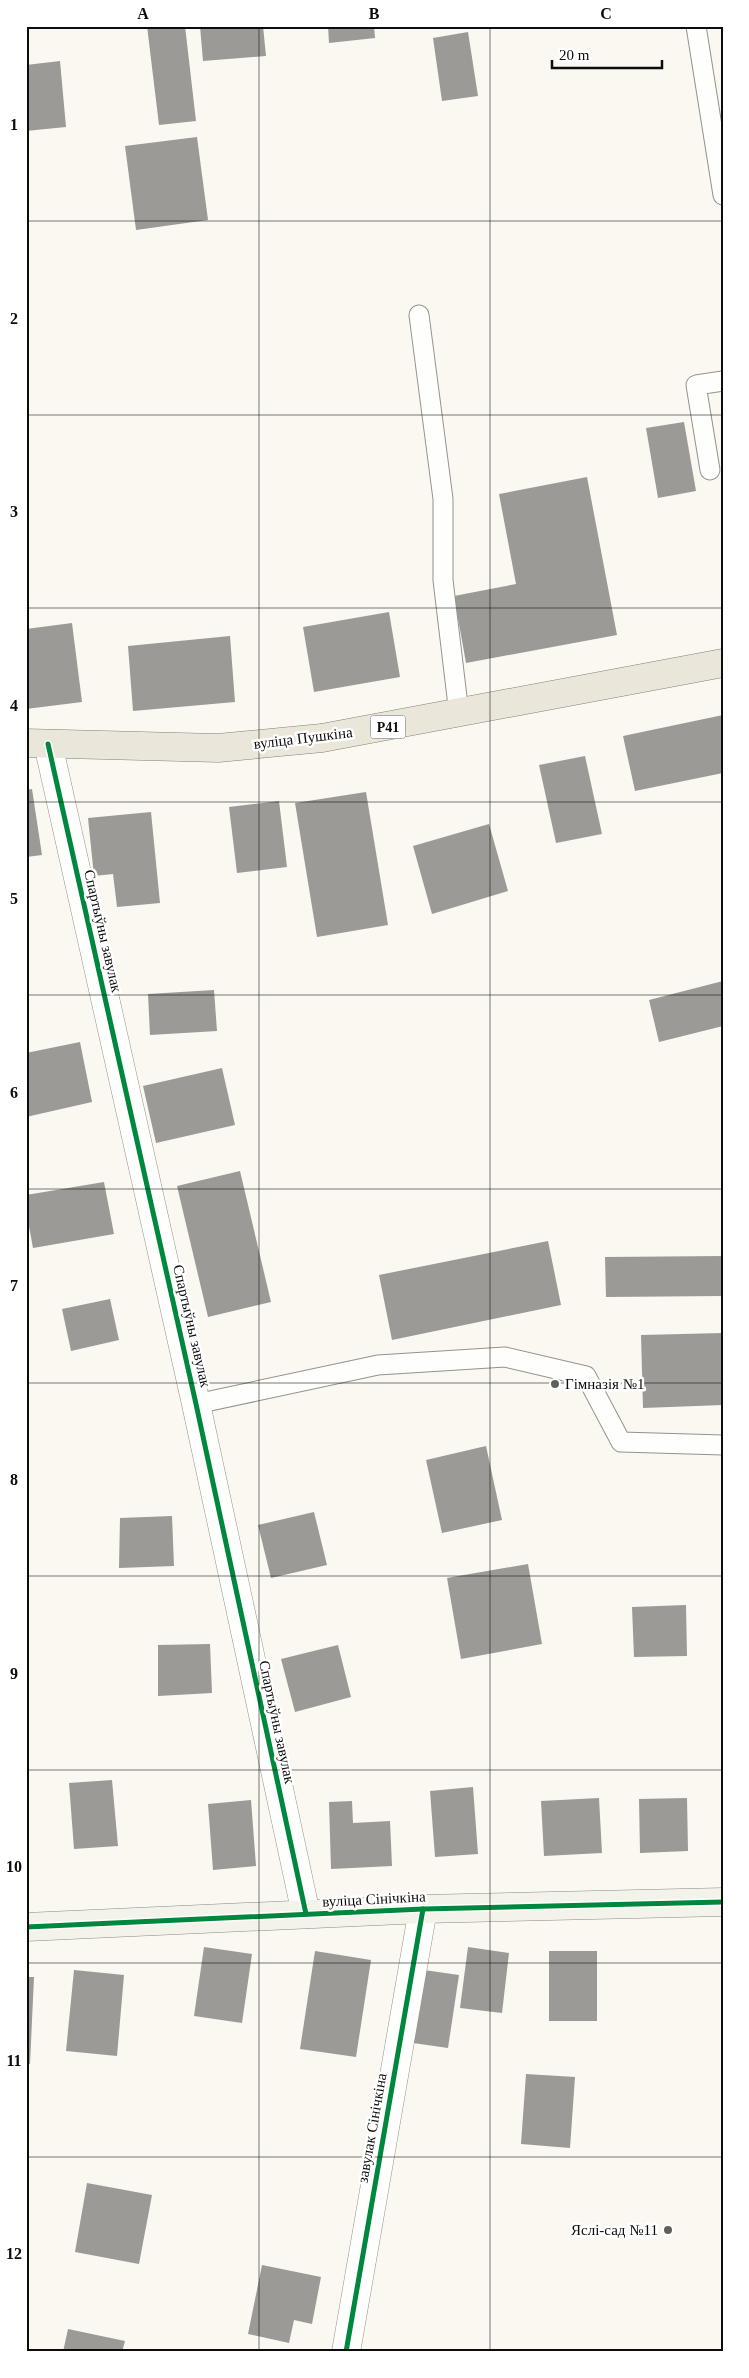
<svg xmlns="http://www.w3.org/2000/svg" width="749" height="2378" viewBox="0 0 749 2378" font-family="'Times New Roman',serif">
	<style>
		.building { fill: #9c9a96 }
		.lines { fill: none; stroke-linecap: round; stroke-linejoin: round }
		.lane-casing { stroke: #93928f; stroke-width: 21 }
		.street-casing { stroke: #93928f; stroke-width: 29 }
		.secondary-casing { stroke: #8a8985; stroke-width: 29 }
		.primary-casing { stroke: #80807c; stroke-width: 29 }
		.lane { stroke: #fefefd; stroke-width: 19 }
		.street { stroke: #fefefd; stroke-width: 28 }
		.secondary { stroke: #f4f3e9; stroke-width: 28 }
		.primary { stroke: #eae6d9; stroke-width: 28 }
		.cycleway-casing { stroke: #fff; stroke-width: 8 }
		.cycleway { stroke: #00873e; stroke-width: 5 }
		.grid { fill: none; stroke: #0c0c0c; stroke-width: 1; stroke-opacity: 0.55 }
		.poi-dot { fill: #5f5f5c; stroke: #fff; stroke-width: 2 }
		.labels { text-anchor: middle; stroke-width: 5; stroke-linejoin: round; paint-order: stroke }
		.shield { fill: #fff; stroke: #555; stroke-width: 1 }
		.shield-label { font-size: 14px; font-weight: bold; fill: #0c0c0c }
		.street-label { font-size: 15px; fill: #0c0c0c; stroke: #fff }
		.poi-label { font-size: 15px; fill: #0c0c0c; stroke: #fff; text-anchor: start }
		.neatline { fill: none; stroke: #0c0c0c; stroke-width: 2 }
		.grid-label { font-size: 16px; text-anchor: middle; font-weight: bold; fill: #0c0c0c }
	</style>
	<rect width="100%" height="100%" fill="#faf8f0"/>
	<!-- building -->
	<g class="building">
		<path d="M147 26H185L196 121 159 125Z"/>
		<path d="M200 26H263L266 56 203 61Z"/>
		<path d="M328 26H374L375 38 329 43Z"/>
		<path d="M468 32 478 96 442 101 433 38Z"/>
		<path d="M60 61 66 127 26 131V65Z"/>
		<path d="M197 137 208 220 136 230 125 146Z"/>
		<path d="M684 422 696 491 658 498 646 428Z"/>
		<path d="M587 477 617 635 466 663 454 596 516 584 499 494Z"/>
		<path d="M389 612 400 677 314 692 303 627Z"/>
		<path d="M72 623 82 702 26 709V629Z"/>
		<path d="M230 636 235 702 133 711 128 646Z"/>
		<path d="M723 715V773L635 791 623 736Z"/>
		<path d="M585 756 602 834 556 843 539 765Z"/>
		<path d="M32 789 42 855 26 857V790Z"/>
		<path d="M366 792 388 925 317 937 295 803Z"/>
		<path d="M279 801 287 867 237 873 229 807Z"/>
		<path d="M151 812 160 903 117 907 113 874 94 876 88 818Z"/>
		<path d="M489 824 508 891 432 914 413 846Z"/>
		<path d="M723 981V1026L659 1042 649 1000Z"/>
		<path d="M214 990 217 1031 150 1035 148 994Z"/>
		<path d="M80 1042 92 1102 26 1117V1053Z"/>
		<path d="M222 1068 235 1125 156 1143 143 1086Z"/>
		<path d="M240 1171 271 1302 208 1317 177 1186Z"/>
		<path d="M104 1182 114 1234 33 1248 26 1210V1195Z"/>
		<path d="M548 1241 561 1305 392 1340 379 1275Z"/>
		<path d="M723 1256V1296L606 1297 605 1257Z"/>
		<path d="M110 1299 119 1340 71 1351 62 1309Z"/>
		<path d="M723 1333V1405L643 1408 641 1335Z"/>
		<path d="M486 1446 502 1520 442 1533 426 1460Z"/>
		<path d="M314 1512 327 1565 271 1578 258 1525Z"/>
		<path d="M172 1516 174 1566 119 1568 120 1518Z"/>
		<path d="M528 1564 542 1644 461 1659 447 1578Z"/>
		<path d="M686 1605 687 1656 634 1657 632 1607Z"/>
		<path d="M210 1644 212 1693 158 1696V1645Z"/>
		<path d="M338 1645 351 1697 295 1712 281 1659Z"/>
		<path d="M112 1780 118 1846 74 1849 69 1783Z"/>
		<path d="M473 1787 478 1854 435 1857 430 1791Z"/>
		<path d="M599 1798 602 1853 544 1856 541 1801Z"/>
		<path d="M687 1798 688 1851 640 1853 639 1799Z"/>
		<path d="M251 1800 256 1866 213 1870 208 1804Z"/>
		<path d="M352 1801 353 1823 390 1821 392 1866 331 1869 329 1802Z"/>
		<path d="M204 1947 252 1954 242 2023 194 2016Z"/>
		<path d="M468 1947 509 1953 502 2013 460 2008Z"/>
		<path d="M315 1951 371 1960 356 2057 300 2049Z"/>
		<rect x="549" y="1951" width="48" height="70"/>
		<path d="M74 1970 124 1975 117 2056 66 2051Z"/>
		<path d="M424 1970 459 1975 448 2048 413 2043Z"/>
		<path d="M26 1977H34L30 2064H26Z"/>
		<path d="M526 2074 575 2077 570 2148 521 2144Z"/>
		<path d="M87 2183 152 2195 139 2264 75 2252Z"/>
		<path d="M262 2265 321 2277 312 2324 294 2320 289 2343 248 2334Z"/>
		<path d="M68 2329 125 2341 122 2352H63Z"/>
	</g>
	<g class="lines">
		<!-- lane casing -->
		<g class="lane-casing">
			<g id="lane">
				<path d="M696 26 723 195"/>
				<path d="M419 315 443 499V580L459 714"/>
				<path d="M710 470 696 385 723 381"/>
				<path d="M196 1404 378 1365 505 1357 586 1376 621 1442 723 1445"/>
			</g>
		</g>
		<!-- street casing -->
		<g class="street-casing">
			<g id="street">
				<path d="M48 744 196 1404 306 1914"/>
				<path d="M346 2352 423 1909"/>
			</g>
		</g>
		<!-- secondary casing -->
		<g class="secondary-casing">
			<path id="secondary" d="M26 1927 423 1909 723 1902"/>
		</g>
		<!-- primary casing -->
		<g class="primary-casing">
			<path id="primary" d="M26 743 218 748 322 738 723 663"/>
		</g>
		<!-- lane -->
		<use href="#lane" class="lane"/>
		<!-- street -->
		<use href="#street" class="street"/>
		<!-- secondary -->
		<use href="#secondary" class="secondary"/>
		<!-- primary -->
		<use href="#primary" class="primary"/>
		<!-- cycleway casing -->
		<g class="cycleway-casing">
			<g id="cycleway">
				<path d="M48 744 196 1404 306 1914"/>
				<path d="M26 1927 423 1909 723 1902"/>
				<path d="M346 2352 423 1909"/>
			</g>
		</g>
		<!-- cycleway -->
		<use href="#cycleway" class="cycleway"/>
	</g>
	<!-- grid -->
	<path class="grid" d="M259 26V2352M490 26V2352M26 221H723M26 415H723M26 608H723M26 802H723M26 995H723M26 1189H723M26 1383H723M26 1576H723M26 1770H723M26 1963H723M26 2157H723"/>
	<!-- markers -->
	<g class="poi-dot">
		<circle cx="555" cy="1384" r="5"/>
		<circle cx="668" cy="2230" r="5"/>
	</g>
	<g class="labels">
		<!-- shield labels -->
		<rect class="shield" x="370.5" y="715.5" width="35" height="23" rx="4"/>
		<g class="shield-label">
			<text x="388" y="732">Р41</text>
		</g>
		<!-- street labels -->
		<g class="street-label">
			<text transform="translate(303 738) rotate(-7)" y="5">вуліца Пушкіна</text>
			<text transform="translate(103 931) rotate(77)" y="5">Спартыўны завулак</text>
			<text transform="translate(192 1326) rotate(77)" y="5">Спартыўны завулак</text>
			<text transform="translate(277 1722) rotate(78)" y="5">Спартыўны завулак</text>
			<text transform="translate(374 1899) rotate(-3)" y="5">вуліца Сінічкіна</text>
			<text transform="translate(372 2128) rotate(-80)" y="5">завулак Сінічкіна</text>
		</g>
		<!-- poi labels -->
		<g class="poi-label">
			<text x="565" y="1389">Гімназія №1</text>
			<text x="658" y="2235" text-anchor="end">Яслі-сад №11</text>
		</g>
	</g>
	<!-- border -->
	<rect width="749" height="2378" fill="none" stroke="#ffffff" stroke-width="55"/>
	<!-- scale -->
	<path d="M552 60v8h110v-8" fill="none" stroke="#0c0c0c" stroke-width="2.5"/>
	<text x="559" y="60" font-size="15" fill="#0c0c0c" stroke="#ffffff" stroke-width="4" paint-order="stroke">20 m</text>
	<rect x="28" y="28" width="694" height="2322" class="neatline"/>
	<g class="grid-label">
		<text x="143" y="19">A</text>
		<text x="374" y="19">B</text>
		<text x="606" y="19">C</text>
		<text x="14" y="130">1</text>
		<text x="14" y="324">2</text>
		<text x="14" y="517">3</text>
		<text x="14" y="711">4</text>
		<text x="14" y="904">5</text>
		<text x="14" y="1098">6</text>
		<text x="14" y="1291">7</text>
		<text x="14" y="1485">8</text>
		<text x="14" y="1679">9</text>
		<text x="14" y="1872">10</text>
		<text x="14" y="2066">11</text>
		<text x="14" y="2259">12</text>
	</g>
</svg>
